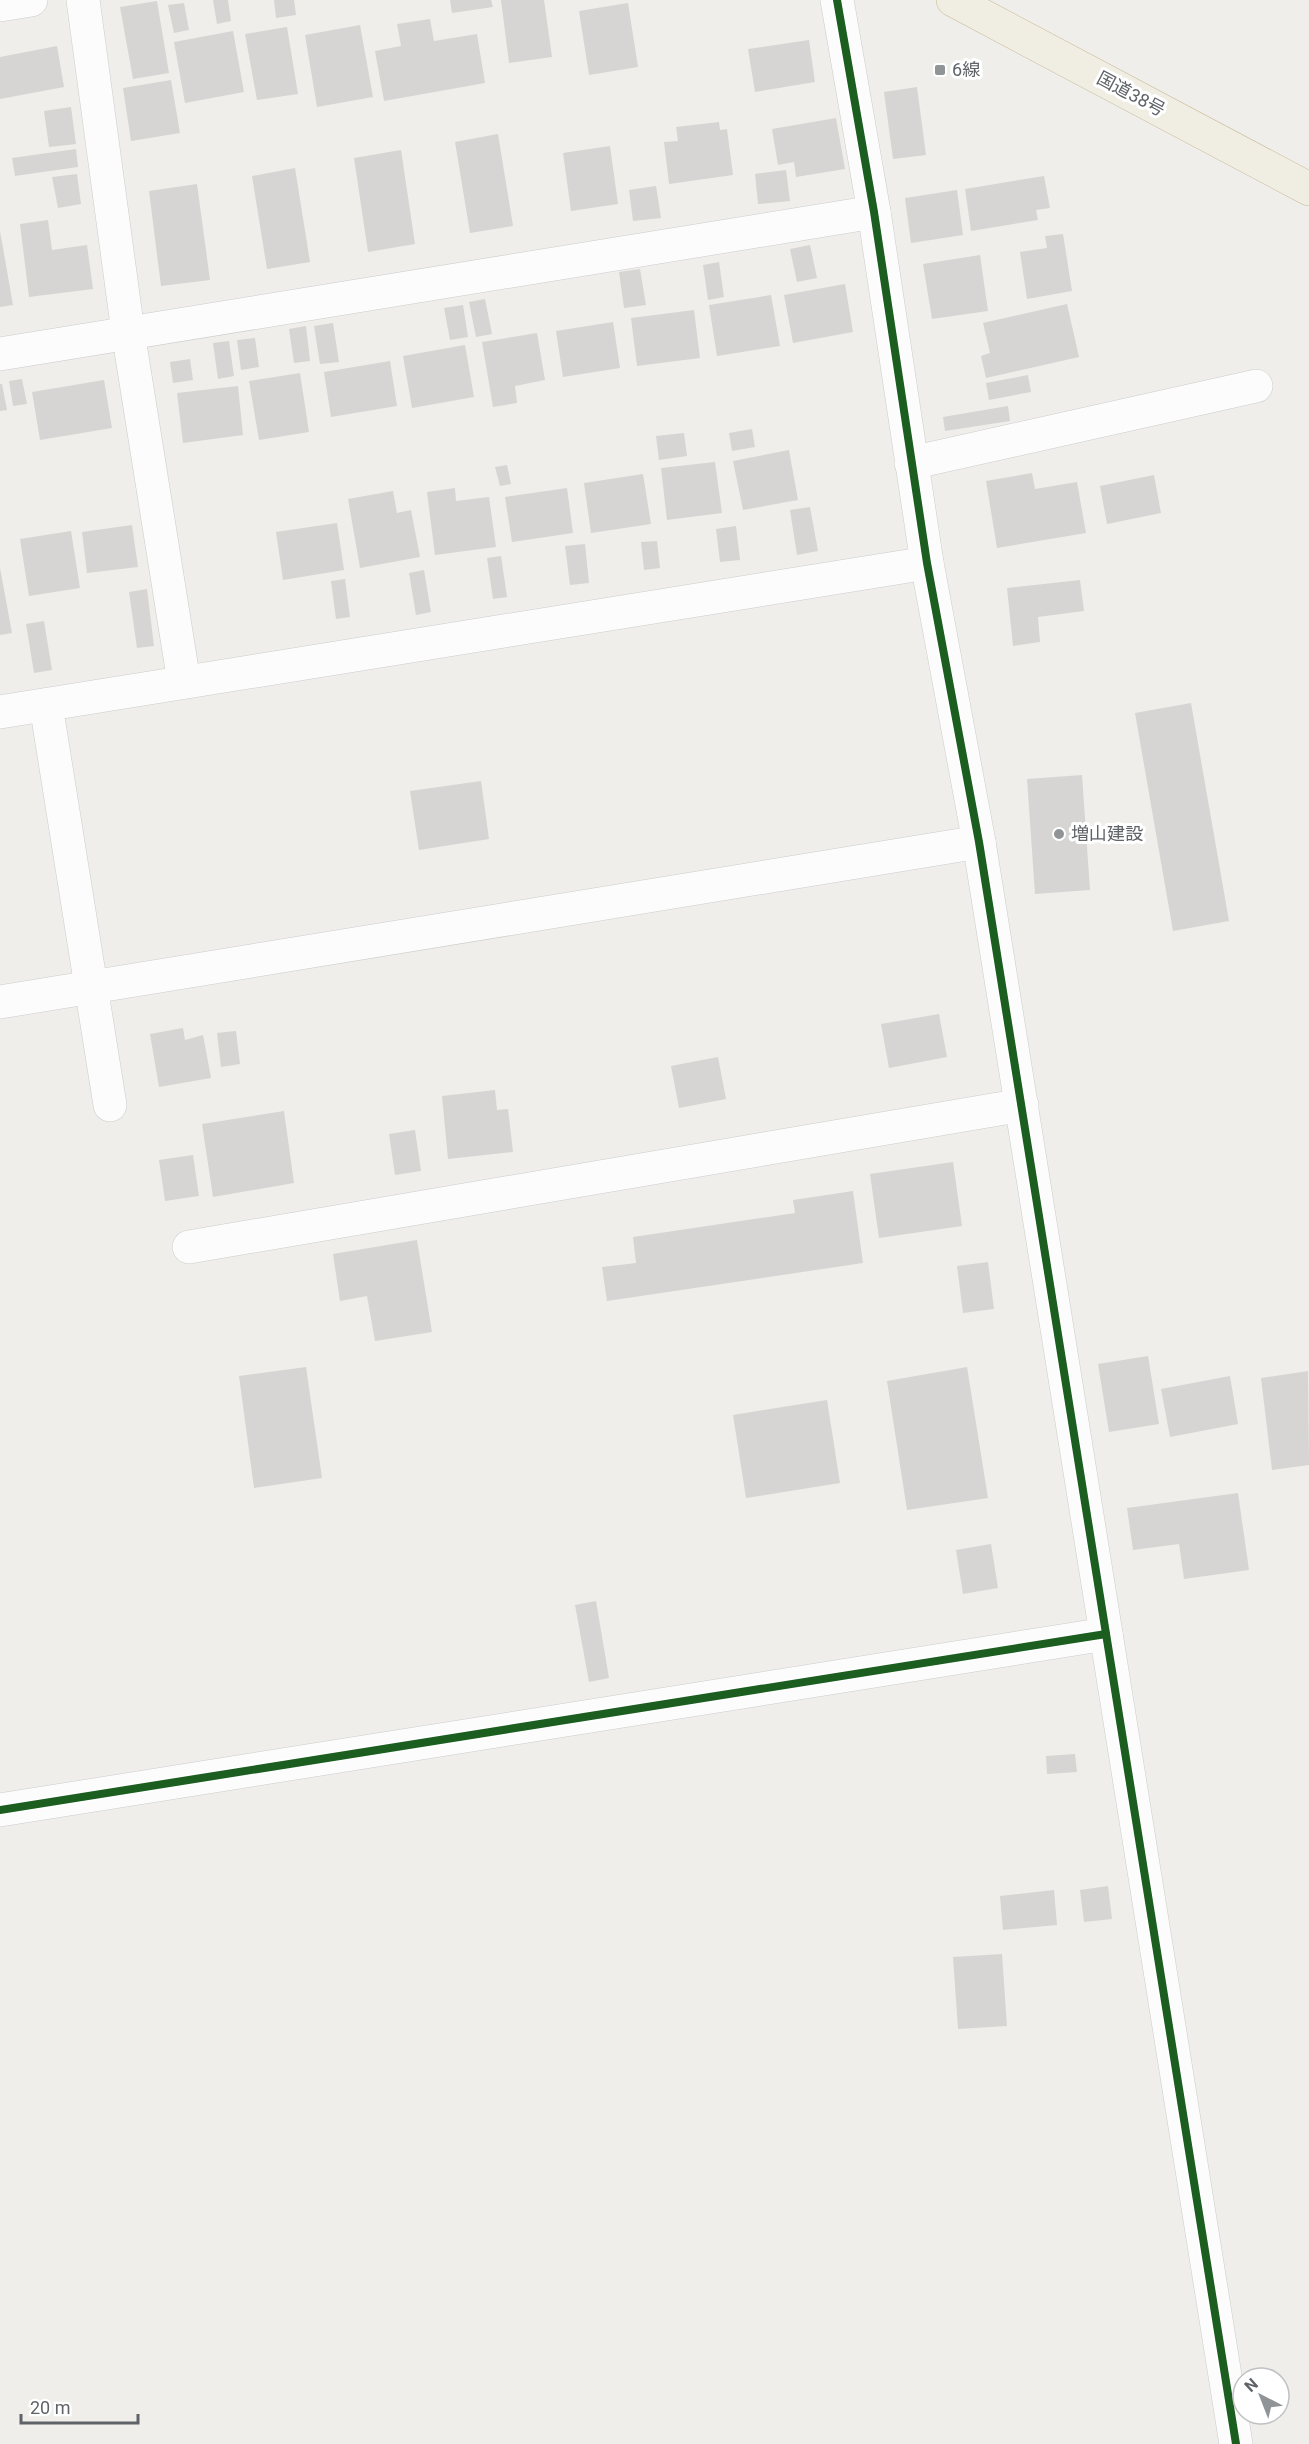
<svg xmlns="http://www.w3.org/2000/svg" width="1309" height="2444" viewBox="0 0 1309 2444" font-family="Roboto,'Noto Sans JP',sans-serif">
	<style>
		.building { fill: #d6d5d3 }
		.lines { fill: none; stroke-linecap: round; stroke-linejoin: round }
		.minor-casing { stroke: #cbcccc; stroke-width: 34 }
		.highway-casing { stroke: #c8b996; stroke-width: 34 }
		.minor { stroke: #fdfcfc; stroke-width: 33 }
		.highway { stroke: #f0ede3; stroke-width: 33 }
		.cycleway-casing { stroke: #fff; stroke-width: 11 }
		.cycleway { stroke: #1b5e20; stroke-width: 8 }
		.poi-dot { fill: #919496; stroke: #fff; stroke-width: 2 }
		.labels { text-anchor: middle; stroke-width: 6; stroke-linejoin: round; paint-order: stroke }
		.poi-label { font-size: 18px; fill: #5f6368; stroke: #fff; text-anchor: start }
		.street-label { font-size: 18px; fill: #5f6368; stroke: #fff }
	</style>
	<rect width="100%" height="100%" fill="#efeeea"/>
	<!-- building -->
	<g class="building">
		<path d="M213 0H228L231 21 217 24Z"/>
		<path d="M274 0H294L296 15 276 18Z"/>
		<path d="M450 0H491L493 7 452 13Z"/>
		<path d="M501 0H544L552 57 509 63Z"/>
		<path d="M157 1 169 73 133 79 120 7Z"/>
		<path d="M184 3 189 30 174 33 168 5Z"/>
		<path d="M628 3 638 67 589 75 579 11Z"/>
		<path d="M430 19 434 41 477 34 485 83 384 101 375 51 401 46 397 24Z"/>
		<path d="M360 25 373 97 317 107 305 35Z"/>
		<path d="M287 27 298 94 257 100 245 34Z"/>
		<path d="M233 31 244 92 185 103 174 42Z"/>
		<path d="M809 40 815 82 755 92 748 49Z"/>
		<path d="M57 46 64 87 0 99V57Z"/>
		<path d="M171 80 180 133 131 141 123 88Z"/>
		<path d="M917 87 926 155 893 159 884 92Z"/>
		<path d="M71 107 76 144 49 147 44 111Z"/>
		<path d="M836 118 845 169 796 177 794 162 778 165 772 129Z"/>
		<path d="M719 122 720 130 727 129 733 175 669 184 664 142 678 141 676 127Z"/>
		<path d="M498 134 513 226 470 233 455 142Z"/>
		<path d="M610 146 618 204 571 211 563 153Z"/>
		<path d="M76 149 78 167 15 176 12 158Z"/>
		<path d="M401 150 415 244 368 252 354 158Z"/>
		<path d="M295 168 310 262 267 269 252 176Z"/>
		<path d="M786 170 790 201 758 204 755 174Z"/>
		<path d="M77 174 81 204 58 208 52 177Z"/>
		<path d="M1044 176 1050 208 1036 210 1038 220 971 231 965 189Z"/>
		<path d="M197 184 210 280 161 286 149 191Z"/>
		<path d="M656 186 661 218 633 221 629 190Z"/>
		<path d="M957 190 963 235 911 243 905 198Z"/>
		<path d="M48 220 52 250 87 245 93 289 29 297 20 224Z"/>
		<path d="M0 231 13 305 0 307Z"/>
		<path d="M1063 234 1072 291 1027 299 1020 252 1047 248 1045 236Z"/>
		<path d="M810 245 817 278 797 282 790 249Z"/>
		<path d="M980 255 988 311 932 319 923 264Z"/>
		<path d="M719 262 724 297 708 300 703 265Z"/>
		<path d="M640 269 646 305 624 308 619 272Z"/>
		<path d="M845 284 853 332 793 343 784 295Z"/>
		<path d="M771 295 780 346 717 356 709 305Z"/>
		<path d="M485 299 492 334 476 337 469 302Z"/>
		<path d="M1067 304 1079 357 986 378 981 356 990 353 983 323Z"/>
		<path d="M463 305 468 337 450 340 444 308Z"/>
		<path d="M694 310 700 358 637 366 631 318Z"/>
		<path d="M613 322 620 368 563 377 556 331Z"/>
		<path d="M333 323 339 362 320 364 314 326Z"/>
		<path d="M306 326 310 361 294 363 289 329Z"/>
		<path d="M537 333 545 380 515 386 517 403 493 407 482 342Z"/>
		<path d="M255 338 259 367 241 370 237 340Z"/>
		<path d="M229 341 234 376 218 379 213 343Z"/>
		<path d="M465 345 474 397 412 408 403 356Z"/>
		<path d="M190 359 193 380 173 383 170 362Z"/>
		<path d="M390 361 397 406 331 417 324 372Z"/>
		<path d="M300 373 309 432 259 440 249 381Z"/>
		<path d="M1028 375 1031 392 989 400 986 383Z"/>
		<path d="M22 379 27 404 13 406 9 381Z"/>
		<path d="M104 380 112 428 40 440 32 392Z"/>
		<path d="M0 384H2L7 410 0 411Z"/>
		<path d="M238 386 243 435 183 443 177 393Z"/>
		<path d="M1008 406 1010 421 945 431 943 417Z"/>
		<path d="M752 429 755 447 732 451 729 433Z"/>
		<path d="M684 433 687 456 659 460 656 436Z"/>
		<path d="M789 450 798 500 743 510 733 461Z"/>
		<path d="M715 462 722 513 667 520 661 468Z"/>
		<path d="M507 465 511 484 500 486 495 467Z"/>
		<path d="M1032 473 1035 489 1077 482 1086 533 997 548 986 481Z"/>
		<path d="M643 474 651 524 591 533 584 483Z"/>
		<path d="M1154 475 1161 513 1107 524 1100 486Z"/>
		<path d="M455 488 456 501 489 497 496 547 435 555 427 492Z"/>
		<path d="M567 488 573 533 512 542 505 497Z"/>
		<path d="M393 491 397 513 411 510 420 557 360 568 348 499Z"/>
		<path d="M810 507 818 551 797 555 790 510Z"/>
		<path d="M337 523 344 570 283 580 276 532Z"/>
		<path d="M132 525 138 567 87 573 82 532Z"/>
		<path d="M736 526 740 560 720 562 716 529Z"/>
		<path d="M71 531 80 588 29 596 20 539Z"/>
		<path d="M657 541 660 568 644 570 641 542Z"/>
		<path d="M585 544 589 583 570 585 565 546Z"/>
		<path d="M501 556 507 597 493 599 487 558Z"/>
		<path d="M0 568 12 633 0 635Z"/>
		<path d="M424 570 431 612 416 615 409 573Z"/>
		<path d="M345 579 350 617 336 619 331 581Z"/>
		<path d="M1080 580 1084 611 1038 617 1040 642 1013 646 1007 588Z"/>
		<path d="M147 589 154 646 137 648 129 592Z"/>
		<path d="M44 621 52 670 34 673 26 624Z"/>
		<path d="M1191 703 1229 921 1173 931 1135 713Z"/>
		<path d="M1082 775 1090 890 1035 894 1027 779Z"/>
		<path d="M481 781 489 839 419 850 410 791Z"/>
		<path d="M939 1014 947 1057 889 1068 881 1024Z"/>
		<path d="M183 1028 185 1040 203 1035 211 1078 159 1087 150 1034Z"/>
		<path d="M236 1031 240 1064 221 1067 217 1033Z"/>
		<path d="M718 1057 726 1099 679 1108 671 1066Z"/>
		<path d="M495 1090 497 1110 508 1109 513 1152 448 1159 442 1096Z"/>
		<path d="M284 1111 294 1183 213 1197 202 1124Z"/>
		<path d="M415 1130 421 1171 395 1175 389 1134Z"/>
		<path d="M193 1155 199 1196 165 1201 159 1160Z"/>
		<path d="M953 1162 962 1226 879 1238 870 1174Z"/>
		<path d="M853 1191 863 1263 607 1301 602 1267 636 1263 633 1237 795 1213 793 1200Z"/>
		<path d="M417 1240 432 1332 375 1341 367 1296 340 1301 333 1254Z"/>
		<path d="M988 1262 994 1309 963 1313 957 1266Z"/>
		<path d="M1148 1356 1159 1424 1109 1432 1098 1364Z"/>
		<path d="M306 1367 322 1478 254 1488 239 1376Z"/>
		<path d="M967 1367 988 1498 907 1510 887 1381Z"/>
		<path d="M1308 1371 1309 1465 1272 1470 1261 1378Z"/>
		<path d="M1230 1376 1238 1424 1170 1437 1161 1389Z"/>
		<path d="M827 1400 840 1483 746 1498 733 1415Z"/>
		<path d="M1238 1493 1249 1570 1184 1579 1179 1544 1133 1550 1127 1508Z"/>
		<path d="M991 1544 998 1588 963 1594 956 1550Z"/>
		<path d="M596 1601 609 1678 589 1682 575 1605Z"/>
		<path d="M1075 1754 1077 1772 1047 1774 1046 1756Z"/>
		<path d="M1108 1886 1112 1919 1084 1922 1080 1890Z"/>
		<path d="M1054 1890 1057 1925 1003 1930 1000 1896Z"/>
		<path d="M1002 1954 1007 2026 958 2029 953 1957Z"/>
	</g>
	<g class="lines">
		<!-- minor casing -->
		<g class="minor-casing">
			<g id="minor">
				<path d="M83 0 128 332 184 682"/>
				<path d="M837 0 874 212 927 563 979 842 1236 2444"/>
				<path d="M0 5 31 0"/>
				<path d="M0 354 874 212"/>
				<path d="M911 463 1256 386"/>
				<path d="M46 705 110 1105"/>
				<path d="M0 712 927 563"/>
				<path d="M0 1002 979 842"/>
				<path d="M189 1247 1022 1105"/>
				<path d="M0 1810 1106 1634"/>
			</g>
		</g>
		<!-- highway casing -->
		<g class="highway-casing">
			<path id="highway" d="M953 0 1309 189"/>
		</g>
		<!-- minor -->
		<use href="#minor" class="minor"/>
		<!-- highway -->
		<use href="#highway" class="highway"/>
		<!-- cycleway casing -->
		<g class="cycleway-casing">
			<g id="cycleway">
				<path d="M837 0 874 212 927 563 979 842 1236 2444"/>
				<path d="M0 1810 1106 1634"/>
			</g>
		</g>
		<!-- cycleway -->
		<use href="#cycleway" class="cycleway"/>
	</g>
	<!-- markers -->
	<g class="poi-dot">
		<rect x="934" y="64" width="12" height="12" rx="3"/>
		<circle cx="1059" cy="834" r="6"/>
	</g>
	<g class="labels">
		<!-- poi labels -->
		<g class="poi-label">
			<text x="952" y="76">6線</text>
			<text x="1071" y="840">増山建設</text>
		</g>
		<!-- street labels -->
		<g class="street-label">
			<text transform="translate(1131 94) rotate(28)" y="6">国道38号</text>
		</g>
	</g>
	<!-- north arrow -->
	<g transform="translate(1261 2396) rotate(318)"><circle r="28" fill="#ffffff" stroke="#bfc1c3" stroke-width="1.5"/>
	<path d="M0-4.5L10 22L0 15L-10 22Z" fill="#919496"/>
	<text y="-9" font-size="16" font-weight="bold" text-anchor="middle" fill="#5f6368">N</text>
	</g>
	<!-- scale -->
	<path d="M21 2414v9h117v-9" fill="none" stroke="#5f6368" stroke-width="3"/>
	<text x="30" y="2414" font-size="18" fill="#5f6368" stroke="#ffffff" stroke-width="4.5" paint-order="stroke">20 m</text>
</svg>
